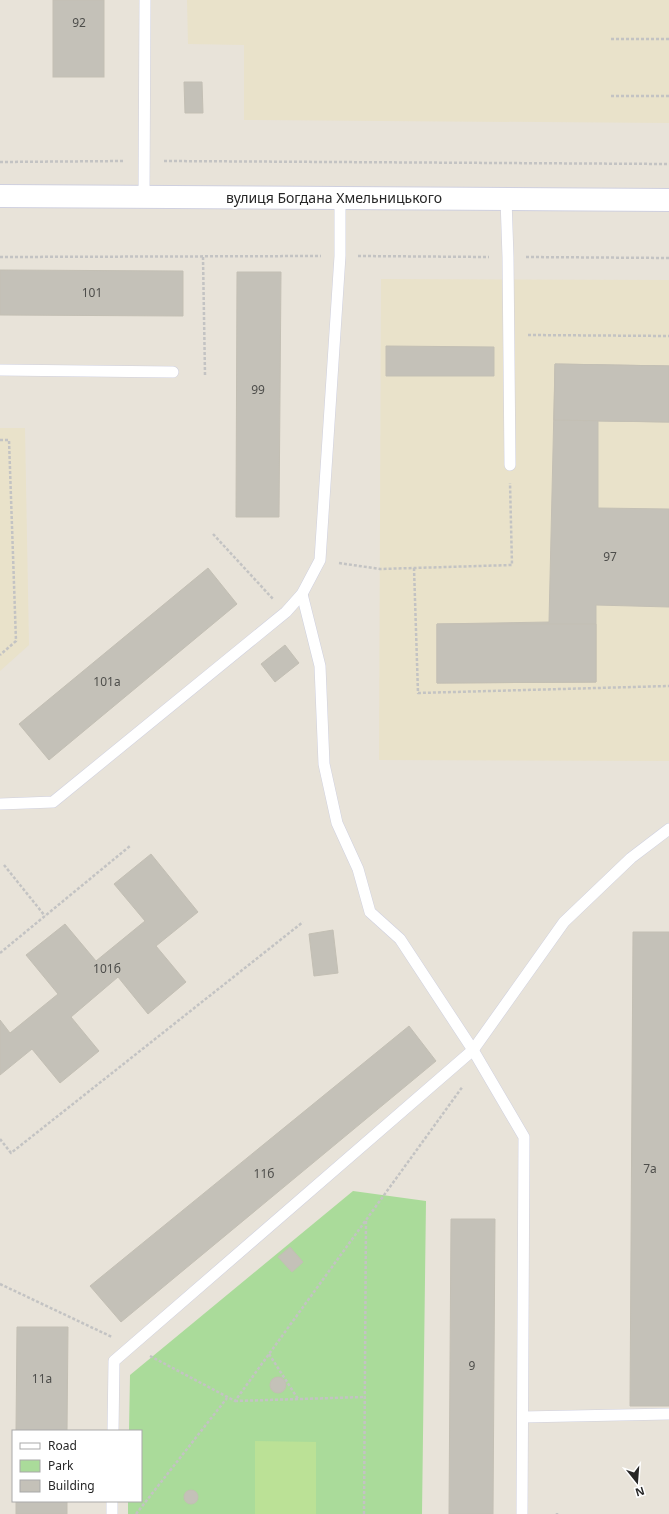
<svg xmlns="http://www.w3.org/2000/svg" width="669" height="1514" viewBox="0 0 669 1514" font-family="'Noto Sans',sans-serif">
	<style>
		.education { fill: #e9e2ca }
		.green { fill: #aadb9a }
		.pitch { fill: #bbe196 }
		.building { fill: #c4c1b8; stroke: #c3bfb4 }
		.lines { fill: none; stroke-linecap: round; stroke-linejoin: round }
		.service-casing { stroke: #cfd0df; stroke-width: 12 }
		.tertiary-casing { stroke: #cfd0df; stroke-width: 24 }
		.path { stroke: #c3c3c3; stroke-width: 2.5; stroke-dasharray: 3 2; stroke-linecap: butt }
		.service { stroke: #fff; stroke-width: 11 }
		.tertiary { stroke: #fff; stroke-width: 22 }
		.labels { text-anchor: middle; stroke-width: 4; stroke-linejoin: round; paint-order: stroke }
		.number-label { font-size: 12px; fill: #4e4e4b }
		.street-label { font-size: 14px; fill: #272727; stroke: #fff }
	</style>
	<rect width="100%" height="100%" fill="#e8e3d9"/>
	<!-- education -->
	<g class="education">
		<path d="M187 0H669V123L244 120V45L188 44Z"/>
		<path d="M381 279 669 280V761L379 760Z"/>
		<path d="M0 428H25L29 645 0 671Z"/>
	</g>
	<!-- green -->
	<path class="green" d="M353 1191 426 1201 422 1514H128V1501H141V1431H129L130 1375Z"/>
	<!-- pitch -->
	<path class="pitch" d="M255 1441 316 1442V1514H255Z"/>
	<!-- building -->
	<g class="building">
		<rect x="53" y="0" width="51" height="77"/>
		<path d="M184 82H202L203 113H185Z"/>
		<path d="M0 270 183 271V316L0 315Z"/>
		<path d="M237 272H281L279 517H236Z"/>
		<path d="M386 346 494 347V376H386Z"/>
		<path d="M555 364 669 366V422L598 421V508L669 509V607L596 605V682L437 683V624L549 622Z"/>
		<path d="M555 364 669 366V422L554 420Z"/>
		<path d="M208 568 237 604 49 760 19 724Z"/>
		<path d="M437 624H596V682L437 683Z"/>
		<path d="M285 645 299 663 275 682 261 664Z"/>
		<path d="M151 854 198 912 156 946 186 982 148 1014 118 977 71 1017 99 1051 60 1083 32 1049 0 1075V1020L10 1033 58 994 26 955 65 924 96 961 145 921 114 884Z"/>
		<path d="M333 930 338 973 314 976 309 934Z"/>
		<path d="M633 932H669V1406H630Z"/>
		<path d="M409 1026 436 1061 121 1322 90 1286Z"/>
		<path d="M451 1219H495L493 1514H449Z"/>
		<path d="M290 1247 303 1262 292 1272 278 1257Z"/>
		<path d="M17 1327H68L67 1431H16Z"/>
		<circle cx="278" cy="1385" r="8"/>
		<circle cx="191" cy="1497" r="7"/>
		<rect x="16" y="1501" width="51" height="13"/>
	</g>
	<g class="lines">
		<!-- service casing -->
		<g class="service-casing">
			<g id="service">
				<path d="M144 197 145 0"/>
				<path d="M506 199 508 257 510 465"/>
				<path d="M0 370 173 372"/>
				<path d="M302 594 320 666 324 764 337 823 358 869 370 912 400 939 473 1050 524 1137 522 1514"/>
				<path d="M0 804 53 802 286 612 302 594 320 560 340 256V198"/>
				<path d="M523 1417 669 1414"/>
				<path d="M113 1431 114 1361 473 1050 564 922 631 858 669 829"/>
				<path d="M112 1514V1501"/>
			</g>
		</g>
		<!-- tertiary casing -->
		<g class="tertiary-casing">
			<path id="tertiary" d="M0 196 669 200"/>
		</g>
		<!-- path -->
		<g class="path">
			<path d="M611 39H669"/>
			<path d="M611 96H669"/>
			<path d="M164 161 669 164"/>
			<path d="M0 162 125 161"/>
			<path d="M358 256 489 257"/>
			<path d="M0 257 321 256"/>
			<path d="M203 257 205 375"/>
			<path d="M526 257 669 258"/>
			<path d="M528 335 669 336"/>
			<path d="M0 440H9L16 641 0 655"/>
			<path d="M213 534 273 599"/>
			<path d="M339 563 380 569 512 565 510 483"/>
			<path d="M414 568 418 693 669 686"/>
			<path d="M4 865 45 916"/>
			<path d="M0 953 130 846"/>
			<path d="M0 1139 11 1153 303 922"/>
			<path d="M0 1284 112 1337"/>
			<path d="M269 1354 298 1399"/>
			<path d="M150 1356 235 1401 463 1086"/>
			<path d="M235 1401 365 1397"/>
			<path d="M136 1514 227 1398"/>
			<path d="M364 1514 366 1221"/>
			<path d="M557 1514V1513"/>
		</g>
		<!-- service -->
		<use href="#service" class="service"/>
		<!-- tertiary -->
		<use href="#tertiary" class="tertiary"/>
	</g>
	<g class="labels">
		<!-- number labels -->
		<g class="number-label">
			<text x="79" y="27">92</text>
			<text x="92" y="297">101</text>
			<text x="258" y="394">99</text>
			<text x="610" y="561">97</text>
			<text x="107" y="686">101а</text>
			<text x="107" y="973">101б</text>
			<text x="650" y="1173">7а</text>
			<text x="264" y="1178">11б</text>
			<text x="472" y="1370">9</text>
			<text x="42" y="1383">11а</text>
		</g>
		<!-- street labels -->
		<g class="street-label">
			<text x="334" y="203">вулиця Богдана Хмельницького</text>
		</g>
	</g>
	<!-- legend -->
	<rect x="12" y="1430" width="130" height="72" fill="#ffffff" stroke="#a9a9a9"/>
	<rect x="20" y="1443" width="20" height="6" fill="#ffffff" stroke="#a9a9a9"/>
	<text x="48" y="1450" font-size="12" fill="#272727">Road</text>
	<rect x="20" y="1460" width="20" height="12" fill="#aadb9a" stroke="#a9a9a9"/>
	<text x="48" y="1470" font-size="12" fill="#272727">Park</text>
	<rect x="20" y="1480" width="20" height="12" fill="#c4c1b8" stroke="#a9a9a9"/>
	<text x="48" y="1490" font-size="12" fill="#272727">Building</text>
	<!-- north arrow -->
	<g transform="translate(637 1482) rotate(163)" stroke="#ffffff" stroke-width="3" paint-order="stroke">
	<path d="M0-3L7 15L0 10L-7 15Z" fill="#272727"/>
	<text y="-6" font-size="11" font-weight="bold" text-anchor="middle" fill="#272727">N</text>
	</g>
</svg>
